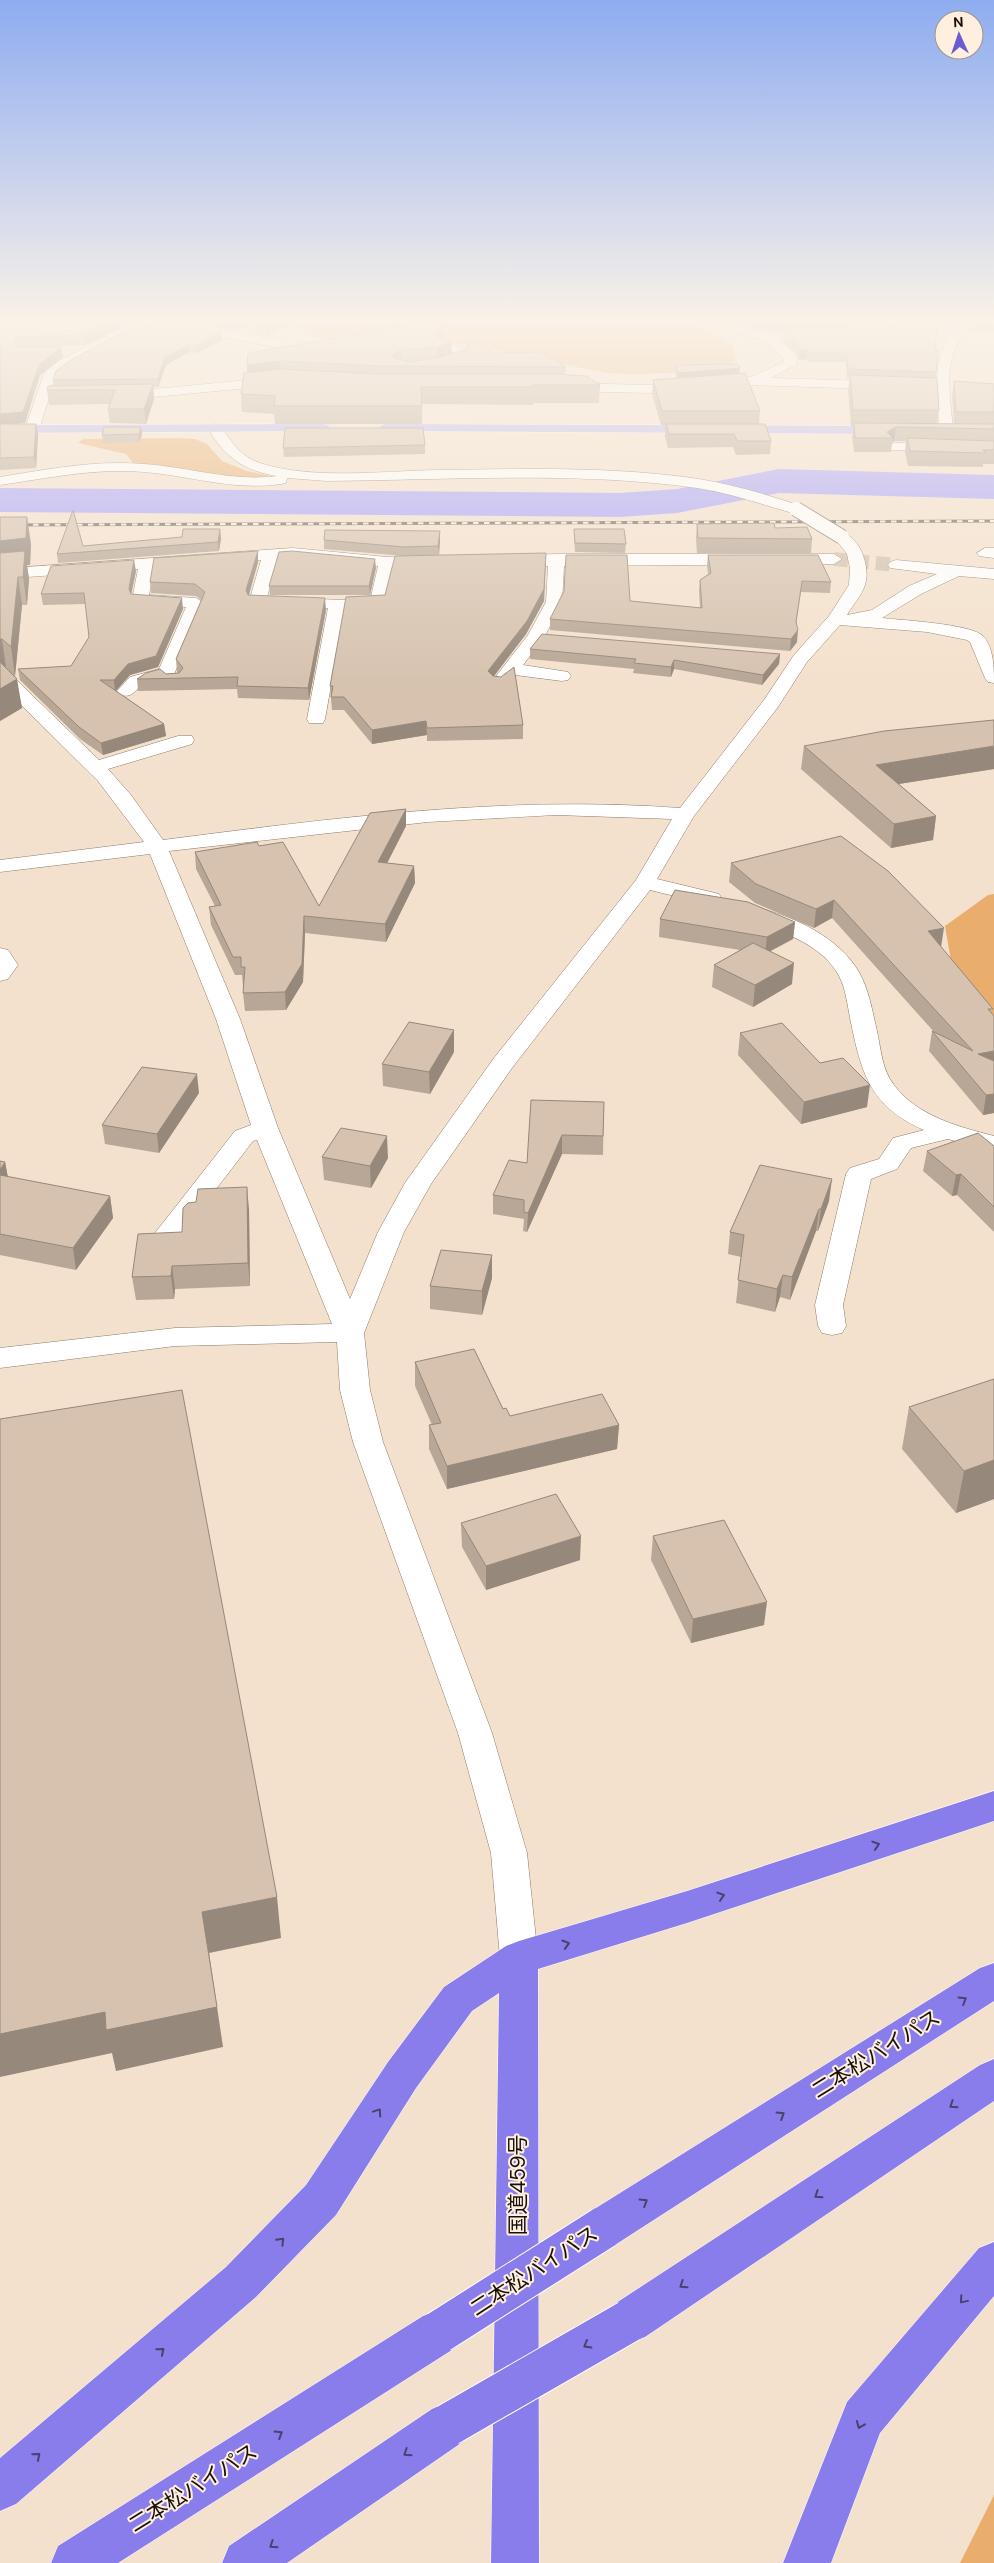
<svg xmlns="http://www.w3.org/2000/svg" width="994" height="2563" viewBox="0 0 994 2563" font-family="'DM Sans','Noto Sans JP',sans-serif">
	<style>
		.green { fill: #e9ae6e }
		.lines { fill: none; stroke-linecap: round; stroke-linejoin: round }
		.river { fill: #a7a1fb; fill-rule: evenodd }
		.minor-tunnel { stroke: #d3c2b0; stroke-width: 14; stroke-dasharray: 14 7; stroke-linecap: butt }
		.minor-casing { stroke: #8c7a68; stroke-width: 1 }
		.major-casing { stroke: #fff; stroke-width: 1 }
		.highway-casing { stroke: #fff; stroke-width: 1 }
		.minor { fill: #fff; fill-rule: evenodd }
		.major { fill: #b8b1f2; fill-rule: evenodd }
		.highway { fill: #887dea; fill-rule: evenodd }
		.rail-casing { stroke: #6f6357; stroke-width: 3 }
		.rail { stroke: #ffefdf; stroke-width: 2; stroke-dasharray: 5.5; stroke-linecap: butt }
		.minor-bridge-casing { stroke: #8c7a68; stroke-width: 16; stroke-linecap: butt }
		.highway-bridge-casing { stroke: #fff; stroke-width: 44; stroke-linecap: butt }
		.minor-bridge { stroke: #fff; stroke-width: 14 }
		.highway-bridge { stroke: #887dea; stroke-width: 42 }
		.wall { fill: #b8a796 }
		.shaded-wall { fill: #96887a }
		.building { fill: #d6c2af; stroke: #96887a }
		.oneway { stroke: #4a416e }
		.labels { text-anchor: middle; stroke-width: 4; stroke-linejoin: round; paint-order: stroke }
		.near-street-label { font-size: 21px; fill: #171009; stroke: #ffefdf }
	</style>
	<rect width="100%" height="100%" fill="#f4e1cd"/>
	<!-- green -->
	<g class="green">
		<path d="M300 323H696L732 345 737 360C715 374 635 375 607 373L469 345 394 339H325L309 335 295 326Z"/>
		<path d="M177 438 195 439 207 444 222 461 247 471 270 476 244 480 134 464 126 454 78 443 83 439Z"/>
		<path d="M994 894V1023L951 961 945 926 988 895Z"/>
		<path d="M994 2495V2563H960Z"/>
	</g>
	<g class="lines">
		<!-- river -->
		<path class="river" d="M779 469 994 475V499L779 493 677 513 620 517 0 512V488L620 493 677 489Z"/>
		<!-- minor-tunnel -->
		<path class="minor-tunnel" d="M834 559 896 565"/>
		<!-- minor casing -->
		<g class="minor-casing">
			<g id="minor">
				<path d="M132 323H147L69 367 55 378 51 390H143L281 377 288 381 281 385 143 398H49L39 429 37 432H27L25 429 44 373 59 361Z"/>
				<path d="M711 323H728L769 333 826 331 828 334 822 338 780 340 796 355 797 364 771 378 937 383C937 363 941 348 953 331L900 332 894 328 900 324 975 323C970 330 961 335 957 344 944 370 951 402 953 430L946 434 939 430 937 391 747 385 649 393 564 391 557 387 564 383 649 385 751 377 784 362V359L765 340 735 334Z"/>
				<path d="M184 327 235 331 282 341 283 344 277 348 235 339 180 334 178 331Z"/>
				<path d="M444 343 464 348 467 358C460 367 440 374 428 371L426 368 428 365 447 361 454 357 453 353 439 350 438 347 439 344Z"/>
				<path d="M215 424 220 425C231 441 240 457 260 463 313 480 382 471 438 470 525 469 612 466 699 479 734 485 768 495 801 506L804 509 796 514C763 505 731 493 697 488 575 471 451 480 327 481L287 478 286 483 281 484C234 491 191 476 144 472 95 468 49 478 0 485V477C49 469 95 460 144 464 189 467 232 482 277 476 244 471 224 457 208 428Z"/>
				<path d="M894 443 994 445V453L889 450 887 447Z"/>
				<path d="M842 532C860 537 871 568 865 585 862 595 852 606 847 615L872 610 909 586 937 574 890 568 888 565 890 562 896 560 994 569V579L959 576 921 594 882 618C900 620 972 624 983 636 994 648 994 668 994 683L988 682 985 678 970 642 967 640 927 632 840 625 807 662 778 707 694 816 657 879 719 894 722 899 719 904 711 905 650 890 512 1068 431 1184 404 1232 364 1333 370 1390 383 1442 492 1733 527 1853 538 1958 532 1970 519 1975 506 1970 500 1958 491 1853 458 1733 353 1442 340 1390 337 1342 175 1346 0 1368V1348L175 1328 332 1324 257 1140 253 1141 167 1253 157 1255 147 1253 144 1247 235 1131 251 1125 216 1019 150 854 0 872V860L144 842 98 781 0 684V669L6 670 99 760 178 736H192L194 740 192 744 108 769 131 795 163 840C334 818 507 795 680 808L764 700 794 655 829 616 849 585 850 568 847 554 834 537ZM556 815 672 819 636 880 494 1058 405 1183 378 1232 350 1299 278 1128 240 1019 169 851 428 822Z"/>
				<path d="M293 548 387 557 430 558 438 563 430 568 394 567 384 606 345 607 325 719 323 723H309L307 719 328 608 251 606 249 602 261 560 154 568 149 595 196 598 204 603 175 672 182 680 179 684H167L162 679C156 681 147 682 142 686 133 692 132 698 120 695L117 691 130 677 159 669 186 607 134 604 132 600 138 569 0 579V569ZM293 558 378 566 371 597 343 600 267 597 278 559Z"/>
				<path d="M985 548H994V558L979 556 977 553Z"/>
				<path d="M556 554H834L842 559 834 564 564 566 562 602 545 636 523 665 562 671 568 672 571 676 568 680 562 681 515 675 505 688H493L490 684 528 635 546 602 548 566H508L500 561 508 556Z"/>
				<path d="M759 908C798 918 846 941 863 980 870 996 873 1014 877 1031 881 1049 882 1070 894 1085 917 1116 959 1127 994 1136V1152L948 1139 911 1148 897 1169 871 1179 843 1305 846 1326 842 1333 832 1335 822 1333 818 1326 815 1305 846 1174 850 1168 879 1159 893 1138 924 1130C869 1106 861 1072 850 1018 847 1002 845 984 836 971 818 943 780 931 751 920L748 915 751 910Z"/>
				<path d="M0 948 8 950 18 965 8 979 0 981Z"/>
			</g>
		</g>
		<!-- major casing -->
		<g class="major-casing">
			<g id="major">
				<path d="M323 424 328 425 330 428 328 431 0 433V425Z"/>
				<path d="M386 424 891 426 898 430 891 434 381 431 379 428 381 425Z"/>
			</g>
		</g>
		<!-- highway casing -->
		<g class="highway-casing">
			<g id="highway">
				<path d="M994 1791V1821L687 1923 538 1969 539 2563H491L499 1993 472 2011 416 2088 336 2215 256 2297 16 2504 0 2511V2458L226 2267 306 2185 388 2062 444 1987 506 1946 519 1941 687 1891Z"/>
				<path d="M994 1963V2001L618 2243 603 2249 588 2243 582 2228 588 2213 980 1968Z"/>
				<path d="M994 2059V2101L645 2337 629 2343 613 2337 607 2321 613 2305 980 2065Z"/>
				<path d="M994 2242V2296L880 2433 831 2563H783L847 2402 979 2248Z"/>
				<path d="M439 2310 455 2316 461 2332 455 2348 118 2563H51L58 2546 423 2316Z"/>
				<path d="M448 2402 464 2409 471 2425 464 2441 287 2563H222L229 2546 432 2409Z"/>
			</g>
		</g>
		<!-- minor -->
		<use href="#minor" class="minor"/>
		<!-- major -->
		<use href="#major" class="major"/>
		<!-- highway -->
		<use href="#highway" class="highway"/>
		<!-- rail casing -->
		<g class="rail-casing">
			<path id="rail" d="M0 525 994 521"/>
		</g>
		<!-- rail -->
		<use href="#rail" class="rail"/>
		<!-- minor-bridge casing -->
		<g class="minor-bridge-casing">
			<path id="minor-bridge" d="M796 509 842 537"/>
		</g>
		<!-- highway-bridge casing -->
		<g class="highway-bridge-casing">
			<g id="highway-bridge">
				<path d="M439 2332 603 2228"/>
				<path d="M448 2425 629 2321"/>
			</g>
		</g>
		<!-- minor-bridge -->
		<use href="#minor-bridge" class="minor-bridge"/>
		<!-- highway-bridge -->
		<use href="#highway-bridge" class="highway-bridge"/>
	</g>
	<!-- wall -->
	<g class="wall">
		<path d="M0 323H120L121 327 86 345 41 347 63 357 40 375 25 423 14 424H36L38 435 36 468 0 470Z"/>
		<path d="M168 323H253L239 330 180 323Z"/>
		<path d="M254 323H292L267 336 255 333Z"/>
		<path d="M736 323H938L769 331Z"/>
		<path d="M971 323H994V331L970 332Z"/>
		<path d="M444 328V339L451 342 452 354 466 349 467 348V339L495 353 566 367 565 375 600 385 599 403H534L533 405 422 404V424H275L274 414 242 412 241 394 247 372V365Z"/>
		<path d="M785 333 938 350 936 377 939 410 937 424H954L952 395 954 381 994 384V464H983V467L908 466 905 452 906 441H894L892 442 891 452H854L852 437 854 426H851L848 390 850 378H847L846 362H808L806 359 799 360 797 354 784 342Z"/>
		<path d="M222 340 197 353 189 352 166 365 158 387H153L154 399 146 424 110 423 108 409 110 404 49 405 47 390 53 385V380L69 361Z"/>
		<path d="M675 365 739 374 760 411 759 424 771 441 770 454 736 455 733 447 668 448 665 437V425H661L652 394 653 380 677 378 675 373Z"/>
		<path d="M141 427 142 435 139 442 103 443 102 435Z"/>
		<path d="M425 445V454L284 457 283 448Z"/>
		<path d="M0 517 31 544 30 565H27L29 579 27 605H22L15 676 22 708 0 721Z"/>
		<path d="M697 524 775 528 812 539 811 554 697 553 696 539Z"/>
		<path d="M574 529 626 544 625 553 575 552 574 537Z"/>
		<path d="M440 531V540L439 555 404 556 324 549V540Z"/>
		<path d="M221 538 219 551 58 563 57 554 83 546Z"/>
		<path d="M258 551V562L249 595 326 610 309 700 238 698 237 689 138 691 137 679 166 674 178 673 177 672 176 659 201 600 196 596 151 593 150 582Z"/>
		<path d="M546 553 544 601 526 634 494 676 523 725V739L427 741V735L372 744 344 710H332L330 686 385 595Z"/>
		<path d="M708 555 831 582 830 593 801 592 796 624 797 642 790 651 550 630V619L630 601 700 608 699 591 700 580 708 574 707 566Z"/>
		<path d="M376 568 370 595H270L269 586Z"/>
		<path d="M136 571 131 594 183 609 158 667 130 675 116 691 164 724 166 736 103 755 80 739 20 680 18 669 71 666 89 637 86 604 43 605 41 594Z"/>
		<path d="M530 649 780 654 779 664 762 685 674 669 671 677 633 673 634 669 530 659Z"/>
		<path d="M804 746 994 769 899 784 936 816 933 840 891 848 801 769Z"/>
		<path d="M406 826 387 863 414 866 415 883 386 942 305 933 303 982 286 1010 245 1011 243 993 244 985 243 986 242 975H235L211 925 209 907 215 906 196 869 195 852 259 846 319 906Z"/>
		<path d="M841 836 941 947 994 1016V1113L983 1115 929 1051 932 1031 935 1033 832 918 814 928 755 903 729 882 731 863Z"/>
		<path d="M660 919 795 922 793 939 770 951 792 984 753 1007 712 987 714 965 740 950 659 937Z"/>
		<path d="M740 1033 820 1063 867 1107 801 1124 738 1055Z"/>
		<path d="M454 1052 430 1094 383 1086 382 1064Z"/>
		<path d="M199 1093 159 1153 105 1144 102 1125Z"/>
		<path d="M604 1102 603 1155 562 1154 527 1232 523 1231 524 1219 493 1214V1195L527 1163Z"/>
		<path d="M994 1146V1232L957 1195 952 1196 923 1171 927 1151Z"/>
		<path d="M322 1157 388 1158 371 1188 324 1180Z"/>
		<path d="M0 1161 5 1162 8 1177 110 1196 113 1218 76 1270 0 1255Z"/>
		<path d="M829 1201 818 1231H816L790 1300 780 1297 775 1312 736 1303 741 1257 728 1254 730 1232Z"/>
		<path d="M196 1202 249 1209 250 1286 175 1289 174 1299 136 1300 132 1277 182 1232Z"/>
		<path d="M492 1255V1278L482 1315 430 1309V1286Z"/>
		<path d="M415 1362 503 1409 510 1416 619 1425 617 1449 447 1489 429 1449V1425H432L415 1386Z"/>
		<path d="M994 1379V1499L956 1513 902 1449 909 1407Z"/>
		<path d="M461 1523 580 1560 486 1590 462 1547Z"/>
		<path d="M653 1536 764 1625 691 1643 651 1560Z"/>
	</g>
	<!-- shaded-wall -->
	<g class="shaded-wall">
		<path d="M107 323H120L121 327 86 345 84 335Z"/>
		<path d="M238 323H253L239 330Z"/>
		<path d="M272 323H292L267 336V326Z"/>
		<path d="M444 328V341L451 342 452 355 437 361V330Z"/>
		<path d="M221 332 222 340 197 353 196 346Z"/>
		<path d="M16 337 18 348 15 342Z"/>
		<path d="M189 345V352L166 365 158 387V379L165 357Z"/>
		<path d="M61 347 63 357 40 375 25 423 0 425V414L39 365Z"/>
		<path d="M401 350V363L393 366V371V354Z"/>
		<path d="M800 350H807L806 359 799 360Z"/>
		<path d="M280 361 281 375 248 378 247 365Z"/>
		<path d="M740 368 739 376 677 381 678 373Z"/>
		<path d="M153 384 154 399 146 424 144 409Z"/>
		<path d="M36 424 38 435 36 468 34 457Z"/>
		<path d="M141 427 142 435 139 442V434Z"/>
		<path d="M896 427 894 441 892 442 893 438 887 432Z"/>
		<path d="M27 517 31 544 30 565H27L29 579 27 605 23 577 0 569V541Z"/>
		<path d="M220 529 221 538 219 551 218 542Z"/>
		<path d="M440 531V540L439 555 438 546Z"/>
		<path d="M258 551V562L247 601 246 590Z"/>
		<path d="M546 553 544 601 526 634 488 684V671Z"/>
		<path d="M375 559 376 568 370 595 369 586Z"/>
		<path d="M134 560 136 571 130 600 129 589Z"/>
		<path d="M18 577 22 605 15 676 11 647Z"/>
		<path d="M182 598 183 609 158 667 130 675 115 692 114 680Z"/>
		<path d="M325 598 326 610 309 700 308 688Z"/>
		<path d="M798 630 797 642 790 651 791 639Z"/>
		<path d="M0 639H2L6 668 0 669Z"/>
		<path d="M780 654 779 664 762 685 763 675Z"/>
		<path d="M674 660V669L671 677V667Z"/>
		<path d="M17 679 22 708 0 721V689Z"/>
		<path d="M426 721 427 735 372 744V730Z"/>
		<path d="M164 724 166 736 103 755 101 743Z"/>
		<path d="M994 746V769L873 788 876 765Z"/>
		<path d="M406 809V826L379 879 378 862Z"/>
		<path d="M936 816 933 840 891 848 894 824Z"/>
		<path d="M414 866 415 883 386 942 385 924Z"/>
		<path d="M834 900 832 918 814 928 816 909Z"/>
		<path d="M304 916 305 933 303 982 286 1010 285 992Z"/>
		<path d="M795 922 793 939 765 954 767 937Z"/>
		<path d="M944 928 941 947 928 931Z"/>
		<path d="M794 963 792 984 753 1007 755 985Z"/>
		<path d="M454 1030V1052L430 1094 429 1072Z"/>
		<path d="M994 1051V1070L978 1054Z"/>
		<path d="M197 1074 199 1093 159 1153 157 1134Z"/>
		<path d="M870 1085 867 1107 801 1124 804 1102Z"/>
		<path d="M994 1094V1113L983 1115 986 1095Z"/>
		<path d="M562 1135V1154L527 1232 528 1213Z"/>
		<path d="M387 1136 388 1158 371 1188 370 1166Z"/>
		<path d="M5 1162 9 1184 0 1191V1170Z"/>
		<path d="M961 1174 957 1195 952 1196 956 1175Z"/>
		<path d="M832 1179 829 1201 818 1231 821 1209Z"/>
		<path d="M247 1187 249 1209 250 1286 248 1263Z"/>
		<path d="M110 1196 113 1218 76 1270 73 1248Z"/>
		<path d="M819 1209 816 1231 790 1300 792 1277Z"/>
		<path d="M492 1255V1278L482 1315V1291Z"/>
		<path d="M172 1266 175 1289 174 1299 171 1276Z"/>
		<path d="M783 1275 780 1297 775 1312 777 1289Z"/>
		<path d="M619 1425 617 1449 447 1489V1466Z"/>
		<path d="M994 1460V1499L956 1513 964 1471Z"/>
		<path d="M581 1536 580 1560 486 1590V1566Z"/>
		<path d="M767 1602 764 1625 691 1643 693 1619Z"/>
		<path d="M277 1897 281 1938 209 1953 223 2047 116 2071 112 2053 0 2077V2034L202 1912Z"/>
	</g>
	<!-- building -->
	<g class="building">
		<path d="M0 323H107L84 335 16 337 15 342 17 347H61L39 365 23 412 0 414Z"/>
		<path d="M254 323H272L267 326Z"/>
		<path d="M427 323H434L444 328 437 330V337L451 342 436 348 401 350 393 354V357L408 362 441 357 466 349 469 345 467 339 495 353 542 352 566 367 379 366 280 361 247 365 248 353Z"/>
		<path d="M136 325 221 332 196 346 189 345 165 357 158 379 53 380 56 371 69 361Z"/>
		<path d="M937 325 935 350H938L936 372 848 369 847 353H809L807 350H800L798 344 785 333Z"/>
		<path d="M738 364 740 368 678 373 675 365Z"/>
		<path d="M280 369 378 374H554L586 376 600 385H533L534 387H421L422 406H274L275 396 241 394 244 373Z"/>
		<path d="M745 373 760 411H662L653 380Z"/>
		<path d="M850 375 937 378 939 410H853Z"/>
		<path d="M954 381 994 384V412H956Z"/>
		<path d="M153 384 144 409H108L115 390H47L48 386Z"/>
		<path d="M854 423 994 424V429L896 427 887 432 893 438H855Z"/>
		<path d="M0 424H36L34 457 0 458Z"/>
		<path d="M666 424H765L771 441H737L734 434H669Z"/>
		<path d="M104 427H141L139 434 102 435Z"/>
		<path d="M285 428H423L425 445 283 448Z"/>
		<path d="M907 438 994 441V450H983L985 453 910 451Z"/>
		<path d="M73 510 83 546 182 537 183 529H220L218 542 57 554Z"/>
		<path d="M0 517H27L26 538 0 541Z"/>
		<path d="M774 523 775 528 807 527 812 539 698 538 697 524Z"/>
		<path d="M574 529H624L626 544 575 543Z"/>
		<path d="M325 530 440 531 438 546 404 547 324 540Z"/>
		<path d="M25 551 23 577H18L11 647 2 639H0V553Z"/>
		<path d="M258 551 246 590 248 595 325 598 308 688 237 686 238 677 137 679 146 673 160 669 166 674 179 673 183 668 176 659 205 592 195 584 150 582 154 558Z"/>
		<path d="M292 551 375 559 369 586H269L279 552Z"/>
		<path d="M546 553 544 589 527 621 488 671 493 676 501 677 514 667 523 725 427 728 426 721 372 730 344 697H331L333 686H330L346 597 385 595 395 556Z"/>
		<path d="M566 555H627L630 601 702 608 700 580 711 573 708 555H818L831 582 802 581 796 622 798 630 791 639 550 619 564 591Z"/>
		<path d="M134 560 129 589 131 594 182 598 156 656 128 664 114 680H100L164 724 101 743 79 727 18 669 71 666 89 637 84 593 41 594 51 566Z"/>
		<path d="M542 634 780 654 763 675 674 660 671 667 634 663 636 659 530 649Z"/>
		<path d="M0 662 17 679 0 689Z"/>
		<path d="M994 720V746L876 765 936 816 894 824 804 746 884 731Z"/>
		<path d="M406 809 378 862 414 866 385 924 304 916 302 964 285 992 243 993 245 967H241V957H233L209 907 221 905 195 852 257 842 259 846 283 842 319 906 370 813Z"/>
		<path d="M841 836 888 871 944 928 928 931 993 1009H988L994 1016V1051L978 1054 994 1061V1094L986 1095 932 1031 973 1051 834 900 816 909 756 884 731 863Z"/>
		<path d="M675 890 748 902 795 922 767 937 660 919Z"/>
		<path d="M753 943 794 963 755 985 714 965Z"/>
		<path d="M409 1022 454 1030 429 1072 382 1064Z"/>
		<path d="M782 1023 820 1063 843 1058 870 1085 804 1102 740 1033Z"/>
		<path d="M142 1067 197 1074 157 1134 102 1125Z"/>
		<path d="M531 1100 604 1102 603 1136 562 1135 528 1213 524 1212V1200L493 1195 509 1160 527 1163Z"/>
		<path d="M341 1128 387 1136 370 1166 322 1157Z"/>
		<path d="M978 1133 994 1146V1207L961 1174 956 1175 927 1151Z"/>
		<path d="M0 1161 5 1162 0 1170Z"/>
		<path d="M760 1165 832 1179 821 1209H819L792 1277 783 1275 777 1289 738 1280 744 1235 730 1232Z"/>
		<path d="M0 1175 110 1196 73 1248 0 1234Z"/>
		<path d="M247 1187 248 1263 172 1266 171 1276 132 1277 138 1234 182 1232 183 1208 188 1203 196 1202 198 1189Z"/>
		<path d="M441 1250 492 1255 482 1291 430 1286Z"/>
		<path d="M474 1349 503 1409 506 1408 510 1416 602 1394 619 1425 447 1466 429 1425 441 1423 415 1362Z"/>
		<path d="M994 1379V1460L964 1471 909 1407Z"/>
		<path d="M182 1390 277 1897 202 1912 217 2007 106 2030 105 2012 0 2034V1419Z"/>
		<path d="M556 1494 581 1536 486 1566 461 1523Z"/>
		<path d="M724 1520 767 1602 693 1619 653 1536Z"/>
	</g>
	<!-- one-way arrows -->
	<defs><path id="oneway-chevron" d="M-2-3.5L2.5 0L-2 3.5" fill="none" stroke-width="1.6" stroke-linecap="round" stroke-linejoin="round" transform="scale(1.25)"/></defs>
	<g class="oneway">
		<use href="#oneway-chevron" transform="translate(876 1845) rotate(-18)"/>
		<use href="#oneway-chevron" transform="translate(721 1896) rotate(-18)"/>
		<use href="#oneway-chevron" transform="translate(566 1944) rotate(-17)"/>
		<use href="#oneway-chevron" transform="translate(963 2000) rotate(-32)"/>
		<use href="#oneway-chevron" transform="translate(953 2105) rotate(146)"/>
		<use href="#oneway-chevron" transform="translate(378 2112) rotate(-56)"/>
		<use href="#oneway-chevron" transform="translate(781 2115) rotate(-32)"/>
		<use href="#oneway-chevron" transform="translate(818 2195) rotate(146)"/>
		<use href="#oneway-chevron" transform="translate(644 2202) rotate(-32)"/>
		<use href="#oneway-chevron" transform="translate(281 2241) rotate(-46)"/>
		<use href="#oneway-chevron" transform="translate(683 2285) rotate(146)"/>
		<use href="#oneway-chevron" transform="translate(963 2300) rotate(130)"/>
		<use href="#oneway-chevron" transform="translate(587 2345) rotate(150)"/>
		<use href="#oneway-chevron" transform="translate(161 2351) rotate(-40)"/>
		<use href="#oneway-chevron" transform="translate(860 2425) rotate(112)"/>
		<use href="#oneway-chevron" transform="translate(279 2434) rotate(-32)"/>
		<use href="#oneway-chevron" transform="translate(407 2453) rotate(146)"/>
		<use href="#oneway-chevron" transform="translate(37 2456) rotate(-40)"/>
		<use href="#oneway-chevron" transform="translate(273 2545) rotate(146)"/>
	</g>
	<!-- sky -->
	<linearGradient id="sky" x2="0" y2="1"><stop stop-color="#8eacf0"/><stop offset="0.47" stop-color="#faf2e8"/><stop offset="1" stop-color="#faf2e8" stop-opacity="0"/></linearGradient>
	<rect width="994" height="682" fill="url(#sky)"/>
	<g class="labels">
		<!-- near-street labels -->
		<g class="near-street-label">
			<text transform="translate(876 2054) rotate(-32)" y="7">二本松バイパス</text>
			<text transform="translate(518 2185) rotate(-90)" y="7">国道459号</text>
			<text transform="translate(534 2271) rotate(-33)" y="7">二本松バイパス</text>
			<text transform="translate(193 2488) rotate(-32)" y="7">二本松バイパス</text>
		</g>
	</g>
	<!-- north arrow -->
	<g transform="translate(959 35) rotate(357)"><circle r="24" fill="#ffefdf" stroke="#a29689"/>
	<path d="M0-4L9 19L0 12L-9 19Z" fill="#6c5ad3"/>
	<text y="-8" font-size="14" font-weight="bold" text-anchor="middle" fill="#171009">N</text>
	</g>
</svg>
